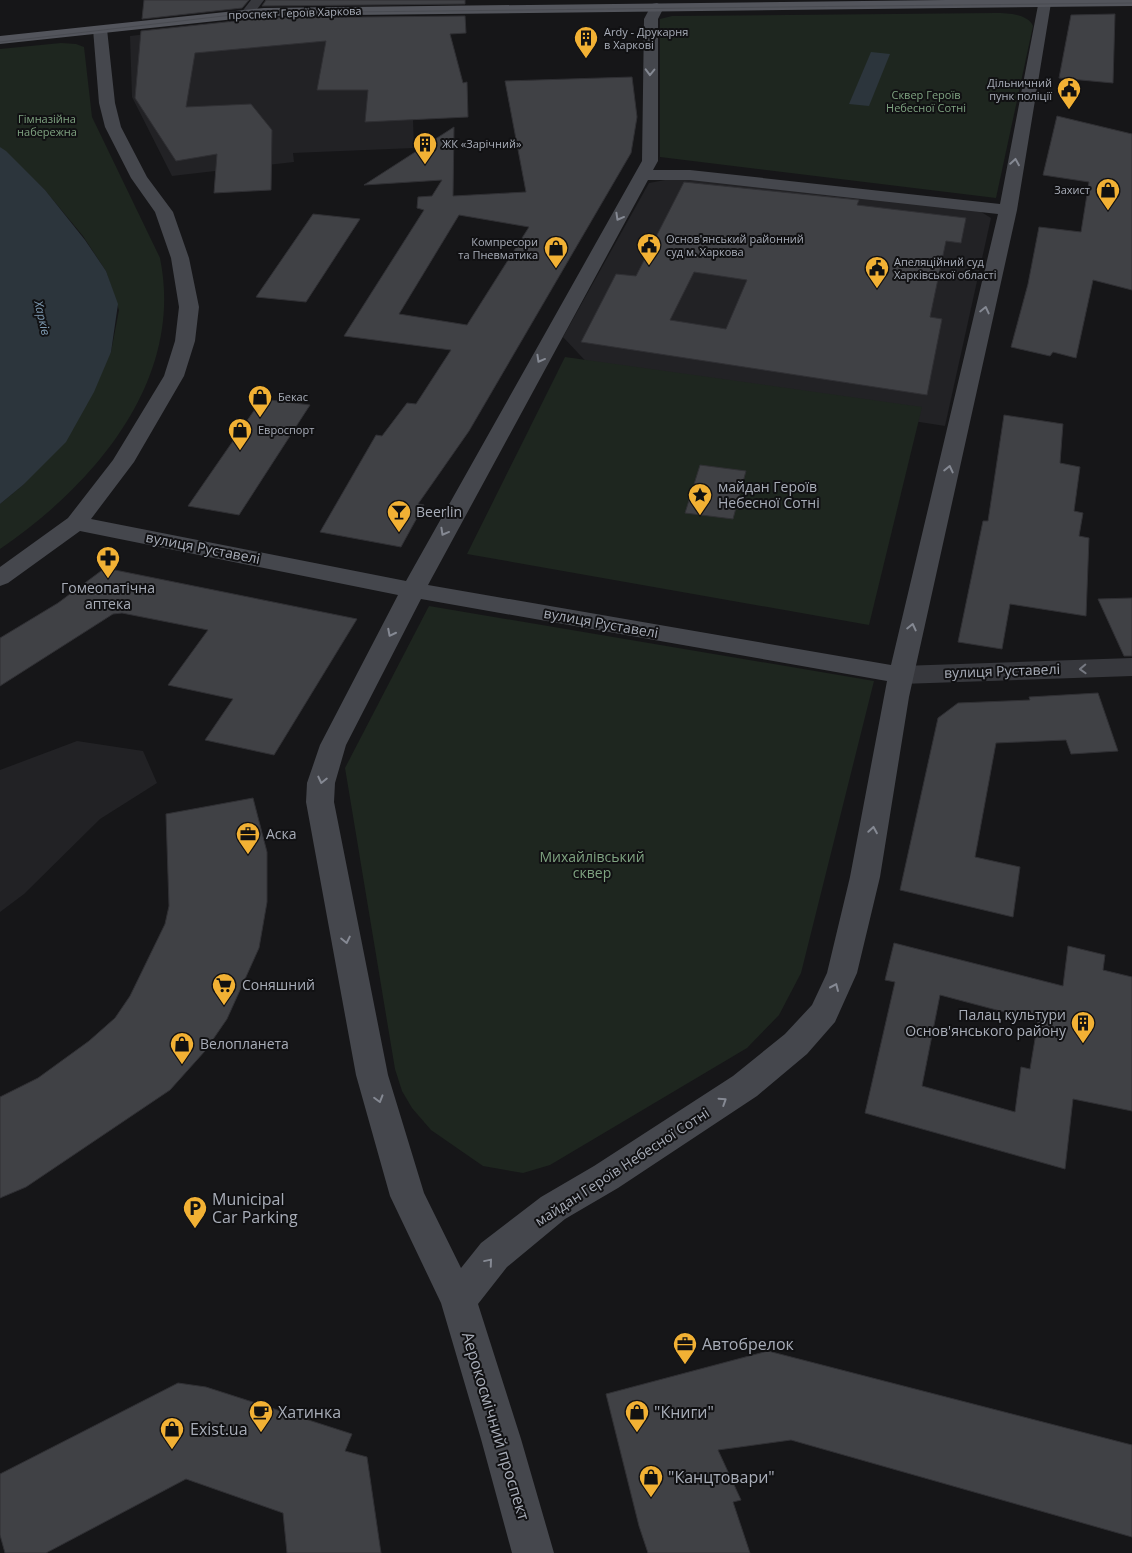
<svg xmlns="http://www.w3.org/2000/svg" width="1132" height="1553" viewBox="0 0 1132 1553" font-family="'Open Sans',sans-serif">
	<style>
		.built { fill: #222225 }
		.green { fill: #1e261f }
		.water { fill: #2c353c }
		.building { fill: #404145; stroke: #303034; fill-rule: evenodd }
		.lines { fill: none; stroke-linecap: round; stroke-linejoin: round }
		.minor { fill: #37383d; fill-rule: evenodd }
		.tertiary { fill: #37383d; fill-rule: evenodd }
		.secondary { fill: #45474d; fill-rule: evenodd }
		.primary { fill: #53555c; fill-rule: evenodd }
		.tram { stroke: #4a4c52; stroke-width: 1 }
		.oneway { stroke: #858993 }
		.oneway2 { stroke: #757881 }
		.labels { text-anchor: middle; stroke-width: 4; stroke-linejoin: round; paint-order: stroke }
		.far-street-label { font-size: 11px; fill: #a8adb8; stroke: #111113 }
		.far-poi-label { font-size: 11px; fill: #a8adb8; stroke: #111113; text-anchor: start }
		.far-park-label { font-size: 11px; fill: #7fa381; stroke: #111113 }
		.far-water-label { font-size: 12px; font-style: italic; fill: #7f9bb3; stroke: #111113 }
		.poi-label { font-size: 14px; fill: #a8adb8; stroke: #111113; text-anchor: start }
		.street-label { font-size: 14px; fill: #a8adb8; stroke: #111113 }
		.park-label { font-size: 14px; fill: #7fa381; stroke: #111113 }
		.near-poi-label { font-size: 16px; fill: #a8adb8; stroke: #111113; text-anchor: start }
		.near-street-label { font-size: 16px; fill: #a8adb8; stroke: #111113 }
	</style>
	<rect width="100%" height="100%" fill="#161618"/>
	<!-- built -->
	<g class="built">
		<path d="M381 19 368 90 365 121 413 120 414 148 293 153 294 162 172 176 132 97 130 36 270 20Z"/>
		<path d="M681 177 978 210 991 218 945 426 595 371 563 337 649 183Z"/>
		<path d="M77 741 143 751 157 783 100 819 24 894 0 912V770Z"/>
	</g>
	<!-- green -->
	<g class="green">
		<path d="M996 13C1008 13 1028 14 1033 26L996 198 660 157V19L672 16Z"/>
		<path d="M61 43 76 44 84 47 92 117 160 258C185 380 94 485 0 549V504L23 485 111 352 119 310 106 271 83 236 44 189 0 147V49Z"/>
		<path d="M565 357 922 407 869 625 467 554Z"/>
		<path d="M429 606 874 681 801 973 779 1015 747 1048 550 1165 523 1173 483 1166 431 1130 412 1108 402 1091 395 1069 345 768Z"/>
	</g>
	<!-- water -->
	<g class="water">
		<path d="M871 52 890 54 869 106 849 104Z"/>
		<path d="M0 147 6 151 45 190 85 240 106 271 118 304 111 352 94 392 66 442 23 485 0 504Z"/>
	</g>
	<!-- building -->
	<g class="building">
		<path d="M144 0H249L242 8 142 19Z"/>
		<path d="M266 0H465V4L262 6Z"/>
		<path d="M1115 14 1113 83 1059 78 1071 15Z"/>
		<path d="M465 16 466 33 450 34 463 83 467 82 468 117 365 122 368 90H317L326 41 195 53 186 107 251 104 272 130 271 190 214 193 217 154 176 161 135 98 141 31 264 18Z"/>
		<path d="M632 77 637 117 631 153 469 431 418 504 424 505 401 547 320 532 376 435 382 436 407 403 416 404 451 350 344 336 424 210 417 208 418 197 432 196 442 180 364 185 454 127 453 196 526 192 505 81ZM459 215 529 227 467 325 399 314Z"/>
		<path d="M1057 116 1132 134V290L1093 280 1076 358 1053 352 1050 356 1011 347 1028 284 1039 227 1081 232 1089 182 1043 175Z"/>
		<path d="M684 182 859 200 857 205 966 218 961 243 946 241 930 317 942 319 927 395 581 342 616 274 636 276ZM694 272 747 280 726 329 670 320Z"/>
		<path d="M313 214 360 219 306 302 256 297Z"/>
		<path d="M262 399 310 405 239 515 188 506Z"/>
		<path d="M1004 415 1063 424 1060 463 1080 467 1074 511 1083 513 1079 536 1089 538 1086 616 1010 604 1002 649 958 642 983 521H988Z"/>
		<path d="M700 465 746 471 733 519 685 513Z"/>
		<path d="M105 568 357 619 274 755 205 740 233 699 168 685 208 630 122 613 113 614 0 686V638L58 603Z"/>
		<path d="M1132 598V656H1124L1098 599Z"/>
		<path d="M1098 693 1118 751 1071 754 1066 740 996 743 975 857 1020 867 1013 917 900 890 938 718 958 703 1030 700 1029 697Z"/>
		<path d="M253 798 267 852V902L259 948 227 1019 205 1051 170 1090 26 1187 0 1198V1097L38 1078 89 1041 115 1018 130 996 165 924 169 906 166 814Z"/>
		<path d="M894 943 1063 986 1068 946 1105 955 1103 970 1132 977V1111L1073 1099 1065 1169 865 1113 895 982 885 980ZM940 995 1038 1021 1030 1069 1021 1067 1015 1112 922 1086Z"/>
		<path d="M768 1351 1132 1445V1537L791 1440 718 1450 741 1500 733 1502 750 1553H648L639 1526 606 1394Z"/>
		<path d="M178 1383 206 1387 352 1434 345 1451 367 1457 381 1553H287L283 1513 186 1479 46 1553H5L0 1535V1474Z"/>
	</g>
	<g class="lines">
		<!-- minor -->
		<path class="minor" d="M251 0H264L252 16H242L241 13Z"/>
		<!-- tertiary -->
		<path class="tertiary" d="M1132 658V676L901 684 892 681 888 675 892 669 901 666Z"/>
		<!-- secondary -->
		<path class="secondary" d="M1039 0H1049L1051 3 1017 210 909 697 880 877 857 973 835 1022 807 1054 757 1096 618 1188 565 1219 507 1267 478 1304 521 1439 554 1553H512L481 1439 441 1303 390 1196 356 1075 306 802 307 783 320 745 398 595 80 531 8 583 0 586V567L68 518 113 460 164 376 175 341 179 307 171 258 155 212 131 178 105 127 99 103 93 29 95 26H105L107 29 115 103 121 127 147 177 173 212 189 258 199 307 195 341 184 376 134 462 91 519 406 581 642 161 644 19 652 4 657 3 664 7 658 19V161L653 170H690L1000 204ZM648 180H690L998 214 891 665 428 585ZM421 599 887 681 850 877 827 973 812 1005 785 1034 733 1076 594 1166 541 1197 481 1243 461 1268 424 1193 388 1075 334 802 335 783 346 745Z"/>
		<!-- primary -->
		<path class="primary" d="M945 0H1132V6L264 16 0 44V36L264 8Z"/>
		<!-- tram -->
		<path class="tram" d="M0 42 232 15 264 13 1132 3"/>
	</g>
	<!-- one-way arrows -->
	<defs><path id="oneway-chevron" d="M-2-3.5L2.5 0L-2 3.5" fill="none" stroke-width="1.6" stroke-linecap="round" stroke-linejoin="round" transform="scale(1.25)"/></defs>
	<g class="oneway">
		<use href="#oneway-chevron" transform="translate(650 72) rotate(91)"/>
		<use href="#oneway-chevron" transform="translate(1015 162) rotate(-81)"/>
		<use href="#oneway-chevron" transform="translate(619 217) rotate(119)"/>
		<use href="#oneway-chevron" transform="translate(985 310) rotate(-77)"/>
		<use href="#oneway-chevron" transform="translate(540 359) rotate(119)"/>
		<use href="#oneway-chevron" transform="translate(949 469) rotate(-77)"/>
		<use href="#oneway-chevron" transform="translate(444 532) rotate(119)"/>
		<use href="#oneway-chevron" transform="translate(912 627) rotate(-77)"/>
		<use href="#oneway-chevron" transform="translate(391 633) rotate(117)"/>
		<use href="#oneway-chevron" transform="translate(322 780) rotate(103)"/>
		<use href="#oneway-chevron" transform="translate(873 830) rotate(-81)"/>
		<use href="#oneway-chevron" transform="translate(346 940) rotate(78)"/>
		<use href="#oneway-chevron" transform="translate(835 987) rotate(-66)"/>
		<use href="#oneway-chevron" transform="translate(379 1099) rotate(74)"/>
		<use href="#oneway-chevron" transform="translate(723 1101) rotate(-33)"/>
		<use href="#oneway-chevron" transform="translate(489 1262) rotate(-50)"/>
	</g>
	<use class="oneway2" href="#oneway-chevron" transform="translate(1083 669) rotate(178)"/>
	<!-- icons -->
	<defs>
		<g id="building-pin" transform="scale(1.25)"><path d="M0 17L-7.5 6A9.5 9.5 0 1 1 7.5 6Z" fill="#f2b134" stroke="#111113"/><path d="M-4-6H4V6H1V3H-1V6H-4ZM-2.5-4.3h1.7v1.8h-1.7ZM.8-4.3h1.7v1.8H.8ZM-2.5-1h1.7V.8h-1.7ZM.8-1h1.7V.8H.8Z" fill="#111"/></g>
		<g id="civic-pin" transform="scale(1.25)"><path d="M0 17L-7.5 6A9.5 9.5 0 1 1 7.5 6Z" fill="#f2b134" stroke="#111113"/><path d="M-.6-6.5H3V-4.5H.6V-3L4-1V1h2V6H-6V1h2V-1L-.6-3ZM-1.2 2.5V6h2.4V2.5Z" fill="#111"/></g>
		<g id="shop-pin" transform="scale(1.25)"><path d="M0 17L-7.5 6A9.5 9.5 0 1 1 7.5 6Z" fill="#f2b134" stroke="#111113"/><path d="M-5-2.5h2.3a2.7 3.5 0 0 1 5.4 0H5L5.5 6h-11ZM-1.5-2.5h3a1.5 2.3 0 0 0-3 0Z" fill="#111"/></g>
		<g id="sight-pin" transform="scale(1.25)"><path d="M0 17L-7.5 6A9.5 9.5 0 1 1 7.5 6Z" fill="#f2b134" stroke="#111113"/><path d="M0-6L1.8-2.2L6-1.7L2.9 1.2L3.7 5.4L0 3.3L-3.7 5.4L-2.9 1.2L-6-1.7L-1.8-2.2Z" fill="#111"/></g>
		<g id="bar-pin" transform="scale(1.25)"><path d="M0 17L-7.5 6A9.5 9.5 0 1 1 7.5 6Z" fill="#f2b134" stroke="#111113"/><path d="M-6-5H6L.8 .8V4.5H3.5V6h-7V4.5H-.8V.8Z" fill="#111"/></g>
		<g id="pharmacy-pin" transform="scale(1.25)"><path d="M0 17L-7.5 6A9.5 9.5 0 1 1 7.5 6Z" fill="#f2b134" stroke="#111113"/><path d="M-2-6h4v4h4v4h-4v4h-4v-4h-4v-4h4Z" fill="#111"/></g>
		<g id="office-pin" transform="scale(1.25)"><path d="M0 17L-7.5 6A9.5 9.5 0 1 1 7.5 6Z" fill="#f2b134" stroke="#111113"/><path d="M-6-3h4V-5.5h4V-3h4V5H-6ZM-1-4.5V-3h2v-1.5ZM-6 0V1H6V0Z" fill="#111"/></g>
		<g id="supermarket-pin" transform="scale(1.25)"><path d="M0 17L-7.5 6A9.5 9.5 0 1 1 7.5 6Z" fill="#f2b134" stroke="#111113"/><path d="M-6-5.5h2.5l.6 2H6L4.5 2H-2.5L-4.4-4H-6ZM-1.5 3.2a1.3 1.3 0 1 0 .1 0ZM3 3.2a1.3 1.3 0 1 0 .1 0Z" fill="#111"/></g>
		<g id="parking-pin" transform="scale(1.25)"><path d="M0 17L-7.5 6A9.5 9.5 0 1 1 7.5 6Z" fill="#f2b134" stroke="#111113"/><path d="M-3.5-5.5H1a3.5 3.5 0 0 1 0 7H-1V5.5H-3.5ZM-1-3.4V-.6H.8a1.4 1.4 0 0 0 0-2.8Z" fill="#111"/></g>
		<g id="cafe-pin" transform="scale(1.25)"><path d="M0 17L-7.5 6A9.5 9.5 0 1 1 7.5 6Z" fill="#f2b134" stroke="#111113"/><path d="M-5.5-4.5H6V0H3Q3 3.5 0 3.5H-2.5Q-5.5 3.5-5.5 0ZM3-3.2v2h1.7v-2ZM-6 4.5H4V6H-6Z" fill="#111"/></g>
	</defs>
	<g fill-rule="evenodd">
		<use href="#building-pin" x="586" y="38"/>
		<use href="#civic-pin" x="1069" y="89"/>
		<use href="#building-pin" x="425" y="144"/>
		<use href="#shop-pin" x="1108" y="190"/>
		<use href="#civic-pin" x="649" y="245"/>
		<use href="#shop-pin" x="556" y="248"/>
		<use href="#civic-pin" x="877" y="268"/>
		<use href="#shop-pin" x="260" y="397"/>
		<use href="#shop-pin" x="240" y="430"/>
		<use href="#sight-pin" x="700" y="495"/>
		<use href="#bar-pin" x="399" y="512"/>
		<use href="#pharmacy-pin" x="108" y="558"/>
		<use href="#office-pin" x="248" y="834"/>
		<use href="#supermarket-pin" x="224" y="985"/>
		<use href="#building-pin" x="1083" y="1023"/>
		<use href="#shop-pin" x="182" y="1044"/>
		<use href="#parking-pin" x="195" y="1208"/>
		<use href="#office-pin" x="685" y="1344"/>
		<use href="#cafe-pin" x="261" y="1412"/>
		<use href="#shop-pin" x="637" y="1412"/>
		<use href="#shop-pin" x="172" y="1429"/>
		<use href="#shop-pin" x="651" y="1477"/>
	</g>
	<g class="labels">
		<!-- far-street labels -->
		<g class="far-street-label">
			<text transform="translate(295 13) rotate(-2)" y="4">проспект Героїв Харкова</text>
		</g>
		<!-- far-poi labels -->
		<g class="far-poi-label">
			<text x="604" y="36">Ardy - Друкарня<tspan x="604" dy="13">в Харкові</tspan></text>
			<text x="1052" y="87" text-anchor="end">Дільничний<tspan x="1052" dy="13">пунк поліції</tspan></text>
			<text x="442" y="148">ЖК «Зарічний»</text>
			<text x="1090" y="194" text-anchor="end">Захист</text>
			<text x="666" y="243">Основ'янський районний<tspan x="666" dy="13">суд м. Харкова</tspan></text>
			<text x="538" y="246" text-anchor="end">Компресори<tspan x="538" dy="13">та Пневматика</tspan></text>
			<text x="894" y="266">Апеляційний суд<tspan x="894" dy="13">Харківської області</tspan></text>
			<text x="278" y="401">Бекас</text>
			<text x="258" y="434">Евроспорт</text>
		</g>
		<!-- far-park labels -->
		<g class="far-park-label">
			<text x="926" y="99">Сквер Героїв<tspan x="926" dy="13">Небесної Сотні</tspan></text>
			<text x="47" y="123">Гімназійна<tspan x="47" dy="13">набережна</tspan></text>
		</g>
		<!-- far-water labels -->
		<g class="far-water-label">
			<text transform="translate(42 318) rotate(77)" y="4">Харків</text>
		</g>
		<!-- poi labels -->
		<g class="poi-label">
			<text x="718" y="492">майдан Героїв<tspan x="718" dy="16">Небесної Сотні</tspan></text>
			<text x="416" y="517">Beеrlin</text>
			<text x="108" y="593" text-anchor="middle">Гомеопатічна<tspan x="108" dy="16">аптека</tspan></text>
			<text x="266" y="839">Аска</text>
			<text x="242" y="990">Соняшний</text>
			<text x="1066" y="1020" text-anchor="end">Палац культури<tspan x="1066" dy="16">Основ'янського району</tspan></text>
			<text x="200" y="1049">Велопланета</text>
		</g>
		<!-- street labels -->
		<g class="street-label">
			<text transform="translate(203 548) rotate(11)" y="5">вулиця Руставелі</text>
			<text transform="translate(601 623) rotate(10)" y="5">вулиця Руставелі</text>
			<text transform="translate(1002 671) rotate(-2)" y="5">вулиця Руставелі</text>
			<text transform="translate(622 1167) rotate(-33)" y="5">майдан Героїв Небесної Сотні</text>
		</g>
		<!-- park labels -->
		<g class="park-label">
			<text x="592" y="862">Михайлівський<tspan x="592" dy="16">сквер</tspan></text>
		</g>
		<!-- near-poi labels -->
		<g class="near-poi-label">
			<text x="212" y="1205">Municipal<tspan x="212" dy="18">Car Parking</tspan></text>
			<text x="702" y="1350">Автобрелок</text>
			<text x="278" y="1418">Хатинка</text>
			<text x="654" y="1418">"Книги"</text>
			<text x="190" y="1435">Exist.ua</text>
			<text x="668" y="1483">"Канцтовари"</text>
		</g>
		<!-- near-street labels -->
		<g class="near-street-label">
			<text transform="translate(496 1426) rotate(73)" y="6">Аерокосмічний проспект</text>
		</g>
	</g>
</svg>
